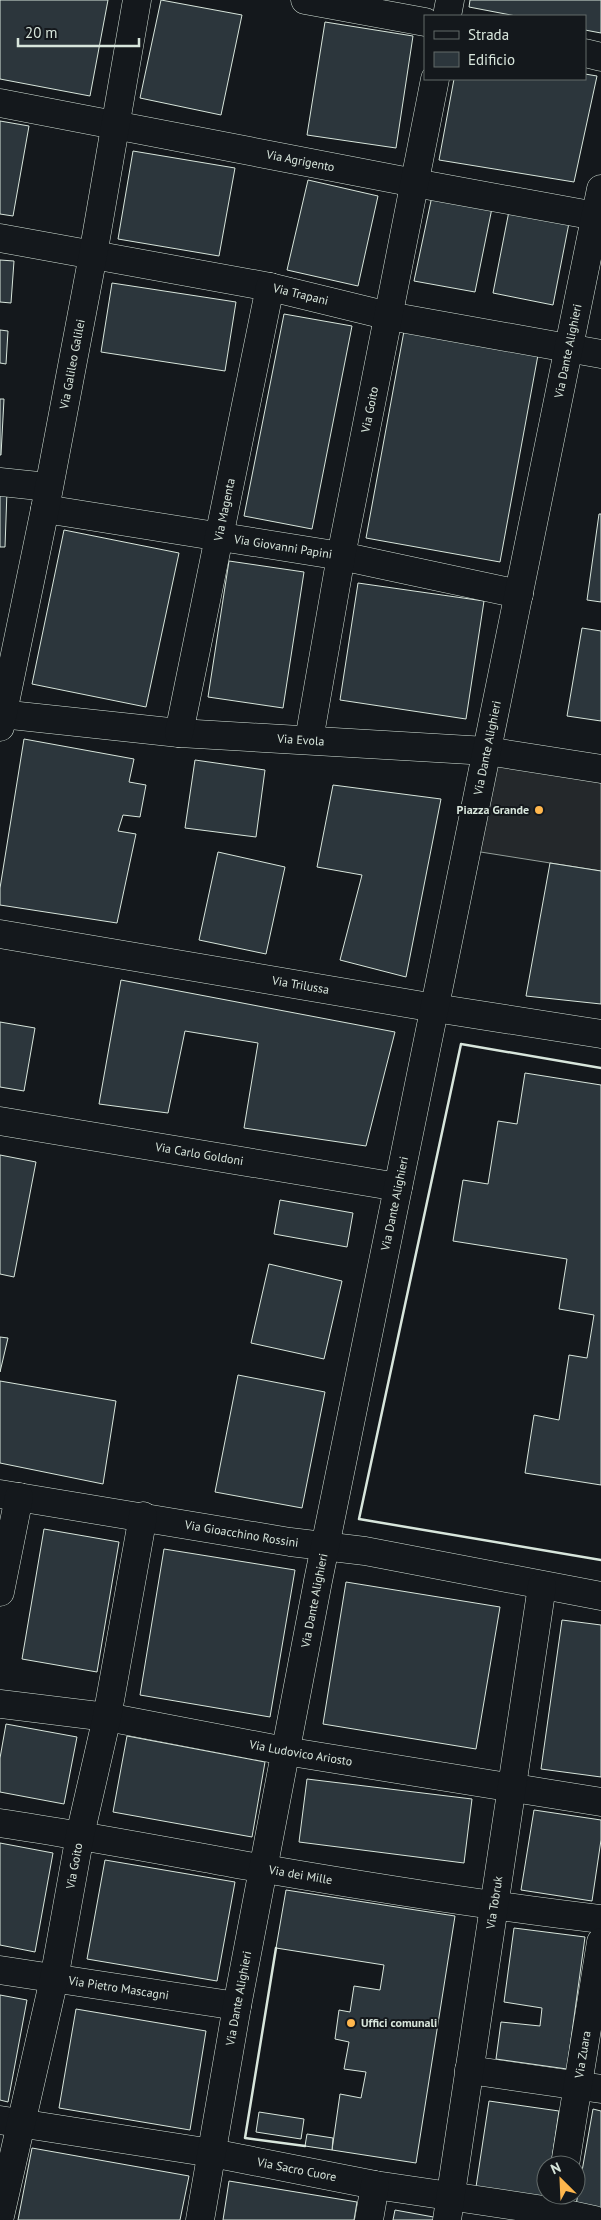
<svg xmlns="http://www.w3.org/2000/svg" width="601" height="2220" viewBox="0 0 601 2220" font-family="'PT Sans',sans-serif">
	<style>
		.parking { fill: #24282b; stroke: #939e99 }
		.building { fill: #2c363c; stroke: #d8e6dc }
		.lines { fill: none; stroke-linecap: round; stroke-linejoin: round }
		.minor-casing { stroke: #d8e6dc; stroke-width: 29 }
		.minor { stroke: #14181c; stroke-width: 28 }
		.wall { stroke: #d8e6dc; stroke-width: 2.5 }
		.poi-dot { fill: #ffb74d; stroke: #14181c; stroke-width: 2 }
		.labels { text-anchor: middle; stroke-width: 4; stroke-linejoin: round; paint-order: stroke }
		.street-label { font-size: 12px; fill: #d8e6dc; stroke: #14181c }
		.poi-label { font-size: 12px; font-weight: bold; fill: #d8e6dc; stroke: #14181c; text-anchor: end }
	</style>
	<rect width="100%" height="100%" fill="#14181c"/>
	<!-- parking -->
	<path class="parking" d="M487 751 601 769V871L468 850Z"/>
	<!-- building -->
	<g class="building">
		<path d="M0 0H108L90 96 0 79Z"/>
		<path d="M161 0 242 15 221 115 140 98Z"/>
		<path d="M470 0H601V33L585 30V16H516L469 7Z"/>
		<path d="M325 22 413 36 396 148 307 135Z"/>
		<path d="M585 74 597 76 574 182 439 160 454 79H585Z"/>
		<path d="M0 121 29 126 13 216 0 214Z"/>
		<path d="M133 151 235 168 219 256 118 239Z"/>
		<path d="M308 180 378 196 358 286 287 270Z"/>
		<path d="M432 196 492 208 475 292 414 281Z"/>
		<path d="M509 211 569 223 553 305 493 293Z"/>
		<path d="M0 260 14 261 11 303 0 302Z"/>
		<path d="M112 283 236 302 225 371 101 352Z"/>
		<path d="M284 314 352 326 312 529 244 516Z"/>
		<path d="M0 330 8 331 6 364 0 363Z"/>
		<path d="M404 331 538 355 500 562 366 538Z"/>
		<path d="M0 399H4L1 455H0Z"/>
		<path d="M0 491H7L5 547H0Z"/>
		<path d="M599 514H601V602L587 600Z"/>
		<path d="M64 530 179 553 146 707 32 684Z"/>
		<path d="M229 561 304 572 283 708 208 697Z"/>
		<path d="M358 583 484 601 466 719 340 700Z"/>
		<path d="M582 628 601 631V721L567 716Z"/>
		<path d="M24 739 134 759 129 782 146 785 140 817 123 815 118 831 136 834 117 923 0 905V888Z"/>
		<path d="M195 760 265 770 256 837 185 828Z"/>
		<path d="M333 785 441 799 406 977 340 960 362 875 317 867Z"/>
		<path d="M218 852 285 867 266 954 199 940Z"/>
		<path d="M550 863 601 871V1004L526 996Z"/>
		<path d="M121 980 395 1032 366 1146 244 1128 258 1043 185 1031 168 1113 99 1104Z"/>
		<path d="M0 1022 35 1028 24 1091 0 1087Z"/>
		<path d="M525 1073 601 1085V1485L525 1473 534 1415 559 1420 569 1355 587 1358 594 1315 559 1309 567 1259 453 1241 463 1180 488 1184 498 1121 517 1124Z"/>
		<path d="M0 1155 36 1162 14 1277 0 1274Z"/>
		<path d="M280 1200 353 1213 347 1247 274 1234Z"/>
		<path d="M269 1264 342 1281 324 1359 251 1343Z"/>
		<path d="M0 1337 8 1338 0 1372Z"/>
		<path d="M238 1375 325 1392 302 1508 215 1492Z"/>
		<path d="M0 1381 116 1401 103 1484 0 1463Z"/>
		<path d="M44 1529 119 1542 97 1672 22 1659Z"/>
		<path d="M164 1549 295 1570 270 1717 140 1695Z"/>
		<path d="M346 1582 500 1607 476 1749 323 1724Z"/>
		<path d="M562 1620 601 1625V1777L541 1769Z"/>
		<path d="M6 1724 77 1737 64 1804 0 1792V1758Z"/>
		<path d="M127 1736 265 1762 252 1837 113 1812Z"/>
		<path d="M307 1779 472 1799 464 1863 299 1842Z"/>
		<path d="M534 1810 601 1820V1840L592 1901 521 1890Z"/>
		<path d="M0 1843 53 1853 35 1952 0 1945Z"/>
		<path d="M105 1860 235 1882 217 1981 87 1959Z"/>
		<path d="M286 1890 455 1916 416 2163 332 2150 340 2094 361 2098 366 2072 344 2069 349 2042 335 2039 339 2010 350 2012 354 1986 380 1990 384 1965 276 1948Z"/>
		<path d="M514 1928 585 1937 567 2069 496 2059 501 2022 540 2026 542 2008 504 2002Z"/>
		<path d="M0 1995 27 2000 8 2102 0 2100Z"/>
		<path d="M76 2009 206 2031 190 2130 59 2108Z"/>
		<path d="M489 2101 559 2111 551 2165H546V2198L476 2187Z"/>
		<path d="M593 2109 601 2111V2209L576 2205Z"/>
		<path d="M259 2112 304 2119 301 2139 256 2132Z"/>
		<path d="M307 2134 333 2138 332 2150 305 2146Z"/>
		<path d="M32 2148 189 2176 180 2220H18Z"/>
		<path d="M229 2181 357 2202 354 2220H223Z"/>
		<path d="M395 2210 439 2218 438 2220H393Z"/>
	</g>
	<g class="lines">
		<!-- minor casing -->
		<g class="minor-casing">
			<g id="minor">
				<path d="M305 0 425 22"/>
				<path d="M447 16 450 0"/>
				<path d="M585 53 601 57"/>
				<path id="s1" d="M0 103 415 183 601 217"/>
				<path id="s2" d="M0 238 270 287 389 316 601 354"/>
				<path d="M0 482 48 487"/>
				<path id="s3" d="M45 509 341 556 519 594"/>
				<path id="s4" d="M0 714 179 733 487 751 601 769"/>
				<path id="s5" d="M0 727 45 509 93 255 137 0"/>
				<path id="s6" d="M179 733 270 287"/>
				<path id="s7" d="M309 740 341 556 435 79"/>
				<path id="s8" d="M0 934 435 1008 601 1034"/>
				<path id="s9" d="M0 1121 398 1187"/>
				<path id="s10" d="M0 1494 290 1542 365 1551 601 1596"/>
				<path d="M0 1592 19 1497"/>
				<path id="s11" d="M0 1704 107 1717 285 1751 601 1802"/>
				<path id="s12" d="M0 1823C89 1836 176 1853 265 1869 376 1888 488 1906 601 1919"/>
				<path id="s13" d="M0 1970 237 2006"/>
				<path d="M469 2070 601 2089"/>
				<path id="s14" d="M0 2120 212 2153 375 2185 557 2212 594 2220"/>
				<path id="s15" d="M565 2165 601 1942"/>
				<path id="s16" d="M0 2216 54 1979 80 1835 107 1717 143 1516"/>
				<path id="s17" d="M200 2220 237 2006 318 1581 601 189"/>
				<path d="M369 2220 375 2185"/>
				<path id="s18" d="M447 2220 542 1586"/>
			</g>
		</g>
		<!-- minor -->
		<use href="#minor" class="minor"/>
		<!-- wall -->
		<g class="wall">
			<path d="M601 1068 461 1044 359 1519 601 1560"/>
			<path d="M276 1948 245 2138 305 2146"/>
		</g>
	</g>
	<!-- markers -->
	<g class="poi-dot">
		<circle cx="539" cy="810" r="5"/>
		<circle cx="351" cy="2023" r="5"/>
	</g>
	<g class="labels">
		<!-- street labels -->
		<g class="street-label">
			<text dy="4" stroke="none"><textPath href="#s1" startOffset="306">Via Agrigento</textPath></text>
			<text dy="4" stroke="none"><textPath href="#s2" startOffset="306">Via Trapani</textPath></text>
			<text dy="4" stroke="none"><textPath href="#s17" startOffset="1905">Via Dante Alighieri</textPath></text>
			<text dy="4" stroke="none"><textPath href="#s5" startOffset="370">Via Galileo Galilei</textPath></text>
			<text dy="4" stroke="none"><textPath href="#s7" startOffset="336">Via Goito</textPath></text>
			<text dy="4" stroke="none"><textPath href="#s6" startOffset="228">Via Magenta</textPath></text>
			<text dy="4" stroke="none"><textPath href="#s3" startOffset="241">Via Giovanni Papini</textPath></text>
			<text dy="4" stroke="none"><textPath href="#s4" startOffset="302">Via Evola</textPath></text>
			<text dy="4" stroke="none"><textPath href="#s17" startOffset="1500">Via Dante Alighieri</textPath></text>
			<text dy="4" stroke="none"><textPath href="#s8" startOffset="305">Via Trilussa</textPath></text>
			<text dy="4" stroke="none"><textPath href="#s9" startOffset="202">Via Carlo Goldoni</textPath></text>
			<text dy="4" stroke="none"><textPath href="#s17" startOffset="1035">Via Dante Alighieri</textPath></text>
			<text dy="4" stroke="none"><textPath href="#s10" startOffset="245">Via Gioacchino Rossini</textPath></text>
			<text dy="4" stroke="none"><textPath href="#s17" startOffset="630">Via Dante Alighieri</textPath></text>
			<text dy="4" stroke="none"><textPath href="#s11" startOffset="305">Via Ludovico Ariosto</textPath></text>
			<text dy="4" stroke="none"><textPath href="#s16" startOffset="358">Via Goito</textPath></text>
			<text dy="4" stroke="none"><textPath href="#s12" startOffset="305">Via dei Mille</textPath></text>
			<text dy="4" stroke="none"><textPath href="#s18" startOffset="321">Via Tobruk</textPath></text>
			<text dy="4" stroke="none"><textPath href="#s13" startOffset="120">Via Pietro Mascagni</textPath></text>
			<text dy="4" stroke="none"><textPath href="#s17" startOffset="225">Via Dante Alighieri</textPath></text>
			<text dy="4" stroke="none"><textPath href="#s15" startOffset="112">Via Zuara</textPath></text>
			<text dy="4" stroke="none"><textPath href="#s14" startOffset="301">Via Sacro Cuore</textPath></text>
		</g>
		<!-- poi labels -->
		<g class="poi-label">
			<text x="529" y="814">Piazza Grande</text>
			<text x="361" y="2027" text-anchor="start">Uffici comunali</text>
		</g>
	</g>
	<!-- legend -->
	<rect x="424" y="15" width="162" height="65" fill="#14181c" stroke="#626a69"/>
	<rect x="434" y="31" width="25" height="8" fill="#14181c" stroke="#626a69"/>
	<text x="468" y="40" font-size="15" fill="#d8e6dc">Strada</text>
	<rect x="434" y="52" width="25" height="15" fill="#2c363c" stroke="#626a69"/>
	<text x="468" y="65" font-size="15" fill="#d8e6dc">Edificio</text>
	<!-- north arrow -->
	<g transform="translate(561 2180) rotate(336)"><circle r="24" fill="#14181c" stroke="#626a69"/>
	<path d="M0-4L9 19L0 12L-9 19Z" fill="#ffb74d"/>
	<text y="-8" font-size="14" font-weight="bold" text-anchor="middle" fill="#d8e6dc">N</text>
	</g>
	<!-- scale -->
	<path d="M18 38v8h121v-8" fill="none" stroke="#d8e6dc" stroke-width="2.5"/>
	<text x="25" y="38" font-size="15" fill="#d8e6dc" stroke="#14181c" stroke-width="4" paint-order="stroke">20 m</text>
</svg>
